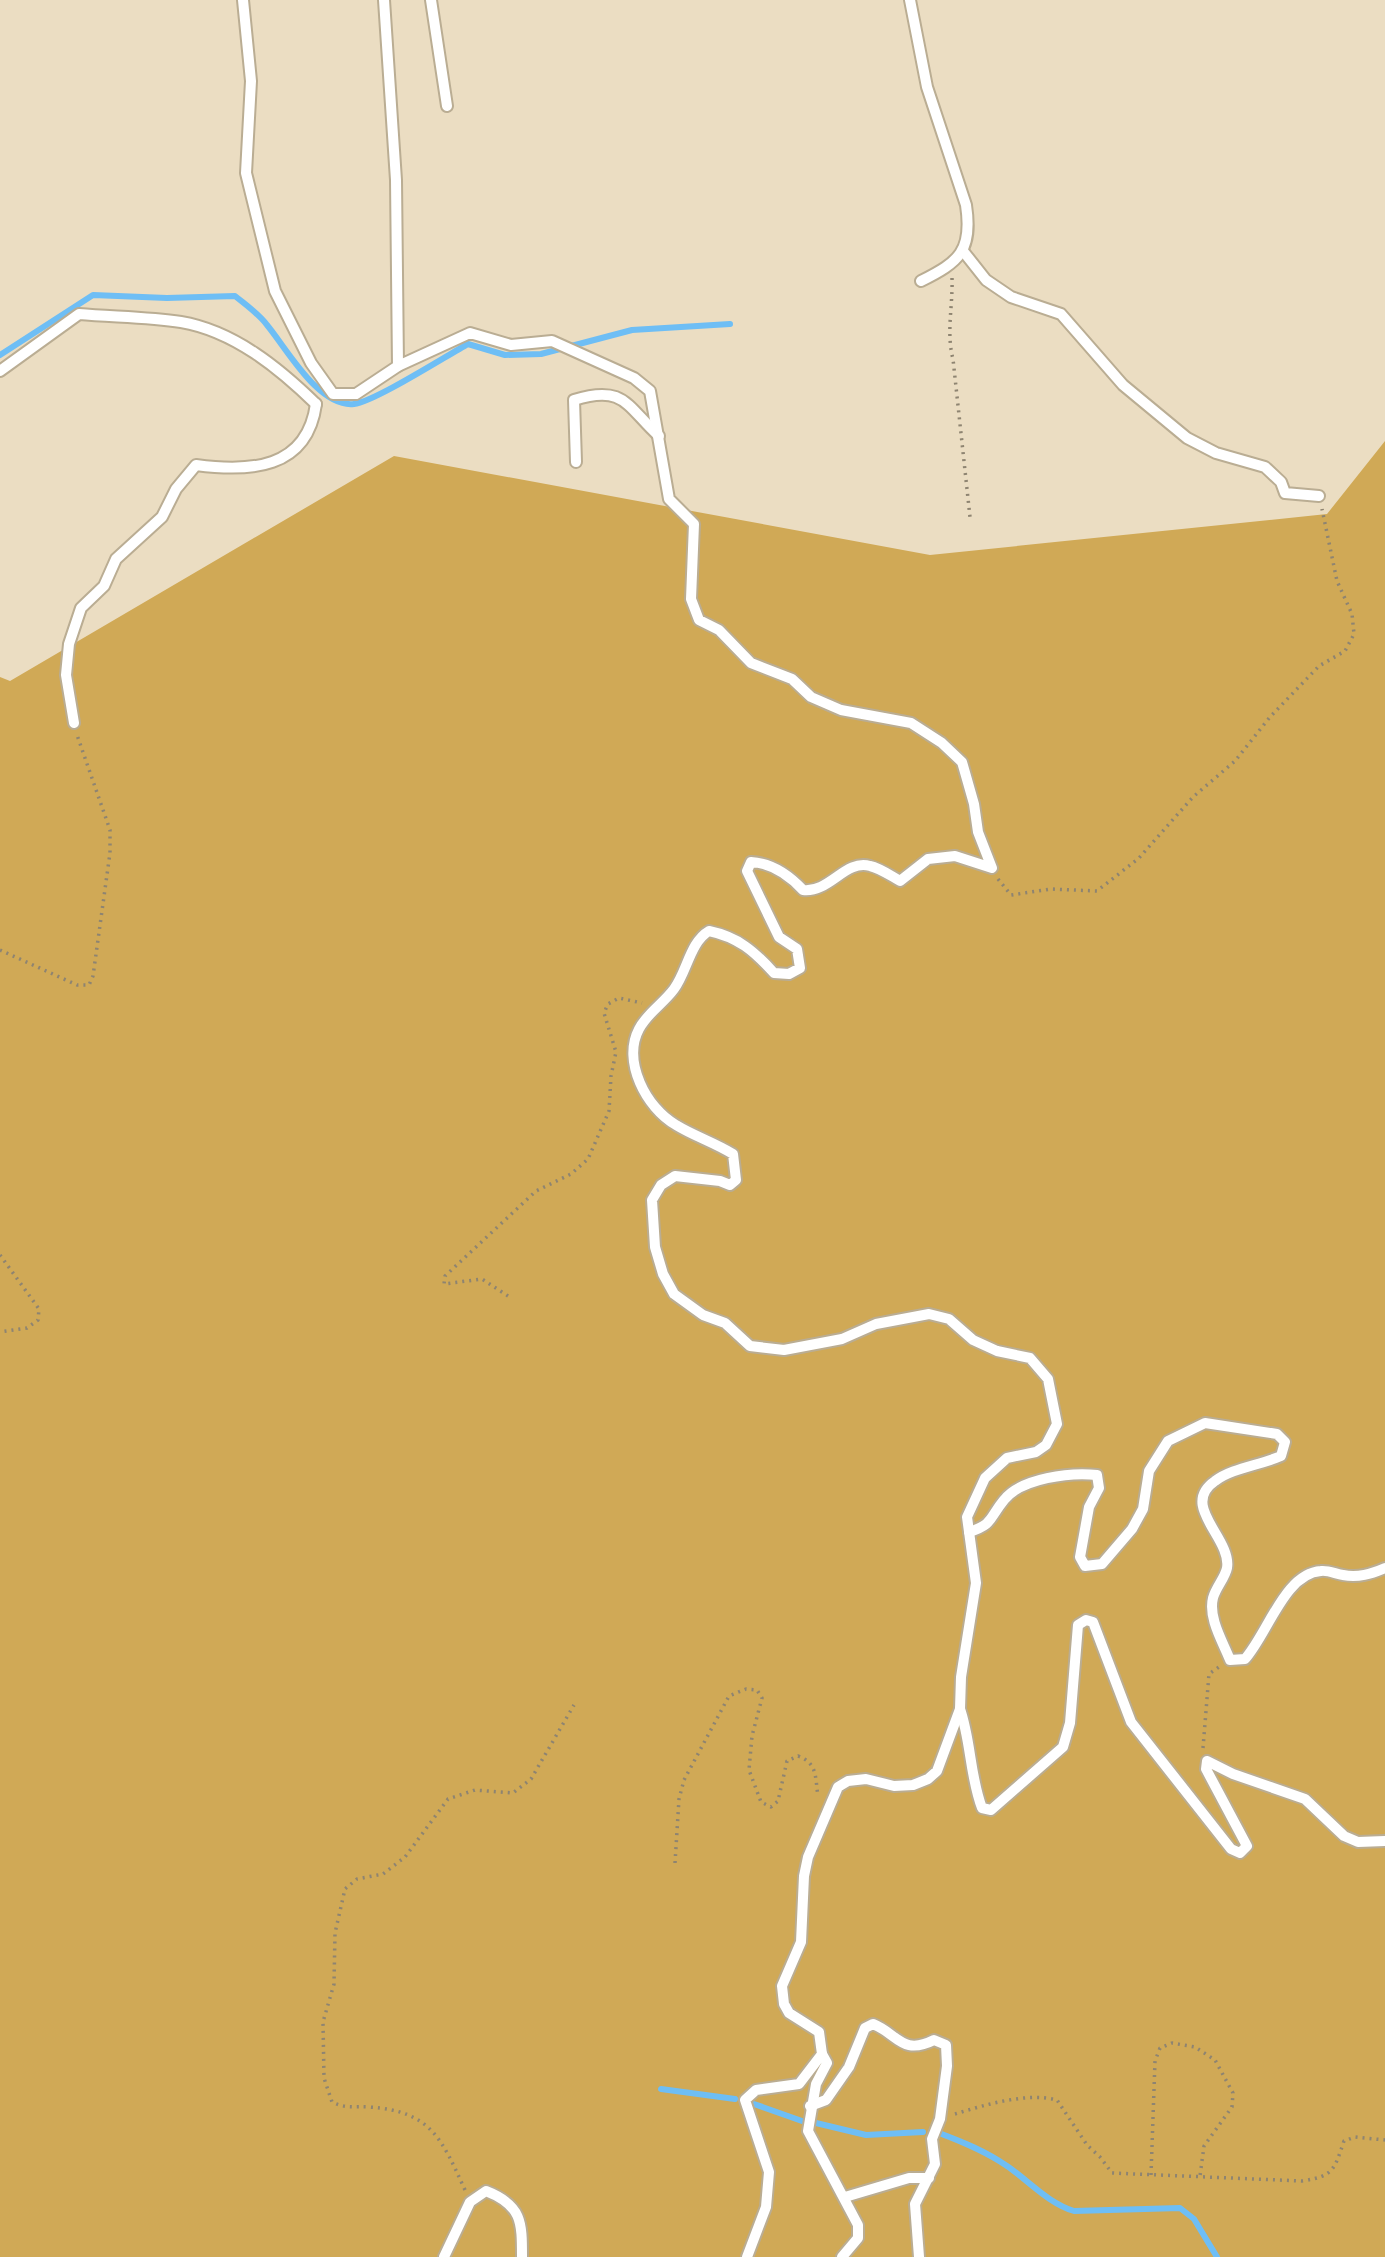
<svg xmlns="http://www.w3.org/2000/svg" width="1385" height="2257" viewBox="0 0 1385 2257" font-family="'Asap Condensed',sans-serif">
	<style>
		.forest { fill: #d0a956 }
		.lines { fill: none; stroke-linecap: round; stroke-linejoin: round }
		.stream { stroke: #6ebef5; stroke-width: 6 }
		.service-casing { stroke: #baad93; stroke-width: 14 }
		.path { stroke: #8e8471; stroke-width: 3.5; stroke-dasharray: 2 5; stroke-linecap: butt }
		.service { stroke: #fff; stroke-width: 10 }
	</style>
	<rect width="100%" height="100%" fill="#ebddc2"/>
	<!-- forest -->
	<path class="forest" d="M1385 441V2257H0V677L10 681 394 456 930 555 1327 514Z"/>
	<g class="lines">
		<!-- stream -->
		<g class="stream">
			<path d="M0 355 93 295 167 298 235 296C246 305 259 314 267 325 287 349 319 408 354 404 374 402 446 356 468 344L505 355 541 354 632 330 730 324"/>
			<path d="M661 2089 735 2099"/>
			<path d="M754 2104 802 2121"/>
			<path d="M816 2123 866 2135 923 2132"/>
			<path d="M939 2133C963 2142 985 2151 1007 2166 1029 2181 1048 2203 1074 2211L1180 2208 1194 2219 1217 2257"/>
		</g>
		<!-- service casing -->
		<g class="service-casing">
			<g id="service">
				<path d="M243 0 251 81 246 173 275 291 311 363 333 394H356L398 366 470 333 511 345 552 341 634 378 650 391 669 499 694 524 691 599 699 620 719 630 751 663 792 679 811 697 841 710 911 723 942 743 962 762 974 804 978 832 992 868 955 856 928 859 900 881C891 876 880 868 870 866 845 859 830 893 803 890 789 875 772 863 751 862L747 871 779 937 797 949 800 968 789 974 774 973C754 951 738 937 709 931 690 942 687 972 674 989 663 1004 648 1012 639 1029 622 1061 646 1108 676 1125 694 1136 713 1142 733 1154L736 1180 730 1185 720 1181 675 1176 661 1185 652 1200 655 1247 663 1274 674 1294 703 1315 725 1323 750 1346 784 1350 842 1339 876 1324 929 1314 949 1319 973 1340 997 1351 1030 1358 1048 1379 1057 1424 1046 1445 1036 1452 1007 1458 985 1478 967 1517 976 1583 961 1677 960 1709 937 1771 928 1779 913 1785 894 1786 866 1779 848 1781 838 1787 808 1857 804 1876 801 1942 782 1986 784 2004 789 2013 819 2032 822 2054 799 2084 756 2090 745 2100 769 2172 766 2207 747 2257"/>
				<path d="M384 0 396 180 398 366"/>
				<path d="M431 0 447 106"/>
				<path d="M910 0 927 87 966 205C973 251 959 262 921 281"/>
				<path d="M963 251 986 280 1011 297 1061 314 1123 385 1187 438 1216 453 1265 467 1281 482 1285 493 1319 496"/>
				<path d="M0 371 79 314C113 317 148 317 181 322 234 331 279 368 316 404"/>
				<path d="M576 462 574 400C625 384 627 407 659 436"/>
				<path d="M74 723 66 675 69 644 81 608 104 586 116 559 162 517 176 489 196 465C249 472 307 470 316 404"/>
				<path d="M969 1532C994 1524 989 1518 1004 1500 1021 1478 1071 1472 1097 1475L1099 1488 1089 1507 1080 1557 1085 1566 1102 1564 1132 1529 1143 1509 1149 1471 1168 1441 1205 1423 1277 1434 1285 1442 1281 1456C1261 1465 1232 1468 1215 1481 1179 1506 1232 1538 1227 1568 1225 1578 1216 1587 1213 1598 1208 1618 1223 1642 1230 1660L1245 1659C1268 1633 1285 1573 1321 1571 1328 1570 1336 1574 1343 1575 1358 1578 1371 1574 1385 1568"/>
				<path d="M960 1709C971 1741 970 1777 982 1808L991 1810 1063 1747 1070 1723 1078 1625 1086 1620 1093 1622 1131 1722 1231 1849 1240 1853 1247 1846 1206 1769 1207 1761 1233 1774 1305 1799 1344 1836 1358 1842 1385 1841"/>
				<path d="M822 2054 827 2063 816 2084 808 2131 858 2225V2238L842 2257"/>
				<path d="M810 2106 826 2100 849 2067 865 2028 873 2024C898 2034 902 2056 934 2040L946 2045 947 2066 940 2119 932 2139 935 2164 915 2204 919 2257"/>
				<path d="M845 2197 909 2178H929"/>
				<path d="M444 2257 470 2202 486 2191C522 2205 522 2222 522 2257"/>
			</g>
		</g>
		<!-- path -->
		<g class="path">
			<path d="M952 278C953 306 946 332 953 359L970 517"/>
			<path d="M998 879 1011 895 1051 889 1097 891 1139 858 1193 797 1235 761 1270 717 1319 666 1345 651 1354 634 1352 614 1337 581 1322 509"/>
			<path d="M0 950 77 985H89L93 976 110 853V830L77 735"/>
			<path d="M0 1255 39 1309 38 1320 27 1328 0 1332"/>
			<path d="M508 1296 482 1279 444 1284 445 1276 536 1191 571 1174 588 1159 609 1111 611 1076 616 1052 604 1013 608 1004 619 998 642 1003"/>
			<path d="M1203 1748 1209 1674 1219 1667"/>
			<path d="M675 1863 679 1799 684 1780 729 1696 746 1689 757 1690 762 1698 752 1736 749 1770 761 1802 771 1807 778 1801 787 1761 798 1756C818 1763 815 1778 818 1796"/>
			<path d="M955 2114C985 2105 1026 2092 1057 2100L1087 2145 1100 2157 1112 2173 1302 2181C1334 2176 1334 2170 1344 2141L1355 2137 1385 2140"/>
			<path d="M1151 2175 1155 2061 1160 2048 1172 2043 1195 2047 1215 2060 1233 2093 1232 2107 1204 2146 1200 2176"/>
			<path d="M465 2190C442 2140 432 2111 369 2107 354 2106 346 2109 332 2102L324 2078 323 2022 334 1984 335 1933 345 1889 357 1879 383 1874 405 1857 448 1799 475 1790 513 1793 531 1779 574 1705"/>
		</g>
		<!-- service -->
		<use href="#service" class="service"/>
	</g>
</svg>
